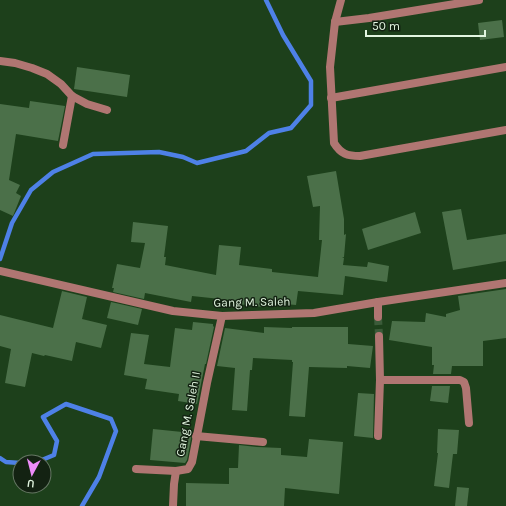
<svg xmlns="http://www.w3.org/2000/svg" width="506" height="506" viewBox="0 0 506 506" font-family="Karla,sans-serif">
	<style>
		.lines { fill: none; stroke-linecap: round; stroke-linejoin: round }
		.stream { stroke: #4e81e7; stroke-width: 4.5 }
		.building { fill: #4b7049 }
		.minor-tunnel { stroke: #3b5b39; stroke-width: 8; stroke-dasharray: 8 4; stroke-linecap: butt }
		.service { stroke: #b07672; stroke-width: 8 }
		.minor { stroke: #b07672; stroke-width: 8 }
		.labels { text-anchor: middle; stroke-width: 3; stroke-linejoin: round; paint-order: stroke }
		.street-label { font-size: 12px; fill: #e2f6e0; stroke: #132212 }
	</style>
	<rect width="100%" height="100%" fill="#1d401b"/>
	<g class="lines">
		<!-- stream -->
		<g class="stream">
			<path d="M0 259 12 223 31 190 53 172 93 154 159 152 183 157 197 163 246 151 269 133 291 128 311 105V81L283 35 266 0"/>
			<path d="M0 458 6 462 20 463"/>
			<path d="M37 462 54 455 57 441 43 417 66 404 111 419 116 431 99 477 82 506"/>
		</g>
	</g>
	<!-- building -->
	<g class="building">
		<path d="M502 20 504 37 480 40 478 23Z"/>
		<path d="M77 67 130 75 127 97 74 89Z"/>
		<path d="M30 101 65 106 58 141 16 134 9 180 20 185 16 193 21 196 13 216 0 210V104L29 108Z"/>
		<path d="M336 171 344 219V235L346 234 344 257 342 258H344L343 265 367 267 368 262 389 266 387 282 345 276 343 295 298 291 296 305 263 302V307L238 304 239 301 192 296 191 302 145 293 144 299 113 292 114 288H112L117 264 140 268 145 243 131 242 133 222 168 226 164 257H166L165 265 216 275 219 245 241 247 239 265 272 269V272L318 277 322 240H319L320 206 313 207 307 176Z"/>
		<path d="M461 209 467 240 506 234V261L453 270 442 212Z"/>
		<path d="M415 212 421 233 368 250 362 229Z"/>
		<path d="M506 289V338L483 341V366H452L451 374H433L434 365H432V347L389 340 392 321 425 322 426 313 446 317V314L460 310 458 296Z"/>
		<path d="M62 291 87 297 82 319 107 325 101 348 76 342 72 361 45 355 44 356 32 353 25 387 5 383 11 349 0 346V315L53 328Z"/>
		<path d="M111 302 142 309 138 325 107 318Z"/>
		<path d="M193 322 213 324V326L214 327 206 364H205L197 404 178 401 179 394 145 389 147 379 124 375 131 333 149 335 144 364 170 367 175 328 192 330Z"/>
		<path d="M264 327 292 328V327H348V344L373 346 370 368 347 366V368L309 367 305 417 289 416 293 362H292V360L253 358 252 370H250L247 411 232 410 235 368 217 366 225 328 264 333Z"/>
		<path d="M432 386H450L448 403 430 401Z"/>
		<path d="M358 393 374 394 373 438 354 436Z"/>
		<path d="M153 429 192 433 187 460 185 463 150 460Z"/>
		<path d="M438 429 459 430 457 454H453L449 488 434 486 438 453H437Z"/>
		<path d="M309 439 343 442 339 494 285 488 284 506H186V483L229 484V468H238L239 445 257 447 281 448V455L307 457Z"/>
		<path d="M457 487 469 488 467 506H455Z"/>
	</g>
	<g class="lines">
		<!-- minor-tunnel -->
		<path class="minor-tunnel" d="M378 317 379 336"/>
		<!-- service -->
		<g class="service">
			<path d="M0 61 15 63 32 68 47 74 61 84 72 96 87 104 107 110"/>
			<path d="M63 145 72 96"/>
		</g>
		<!-- minor -->
		<g class="minor">
			<path d="M341 0 335 22 330 67 334 143C341 154 347 156 360 156L506 130"/>
			<path d="M335 22 369 18 479 0"/>
			<path d="M331 98 506 67"/>
			<path d="M0 271 173 311 222 316 314 313 378 302 506 283"/>
			<path d="M378 302V317"/>
			<path d="M380 380H460L464 382 466 388 469 423"/>
			<path d="M196 436 263 442"/>
			<path d="M378 436 380 380 379 336"/>
			<path d="M136 469 176 471 188 469 192 462 207 383 222 316"/>
			<path d="M173 506 174 484 176 471"/>
		</g>
	</g>
	<g class="labels">
		<!-- street labels -->
		<g class="street-label">
			<text transform="translate(252 302) rotate(-1)" y="4">Gang M. Saleh</text>
			<text transform="translate(188 414) rotate(-79)" y="4">Gang M. Saleh II</text>
		</g>
	</g>
	<!-- north arrow -->
	<g transform="translate(32 474) rotate(187)"><circle r="19" fill="#132212" stroke="#667764"/>
	<path d="M0-3L7 15L0 10L-7 15Z" fill="#ed8cf9"/>
	<text y="-6" font-size="11" font-weight="bold" text-anchor="middle" fill="#e2f6e0">U</text>
	</g>
	<!-- scale -->
	<path d="M366 30v6h119v-6" fill="none" stroke="#e2f6e0" stroke-width="2"/>
	<text x="372" y="30" font-size="12" fill="#e2f6e0" stroke="#132212" stroke-width="3" paint-order="stroke">50 m</text>
</svg>
